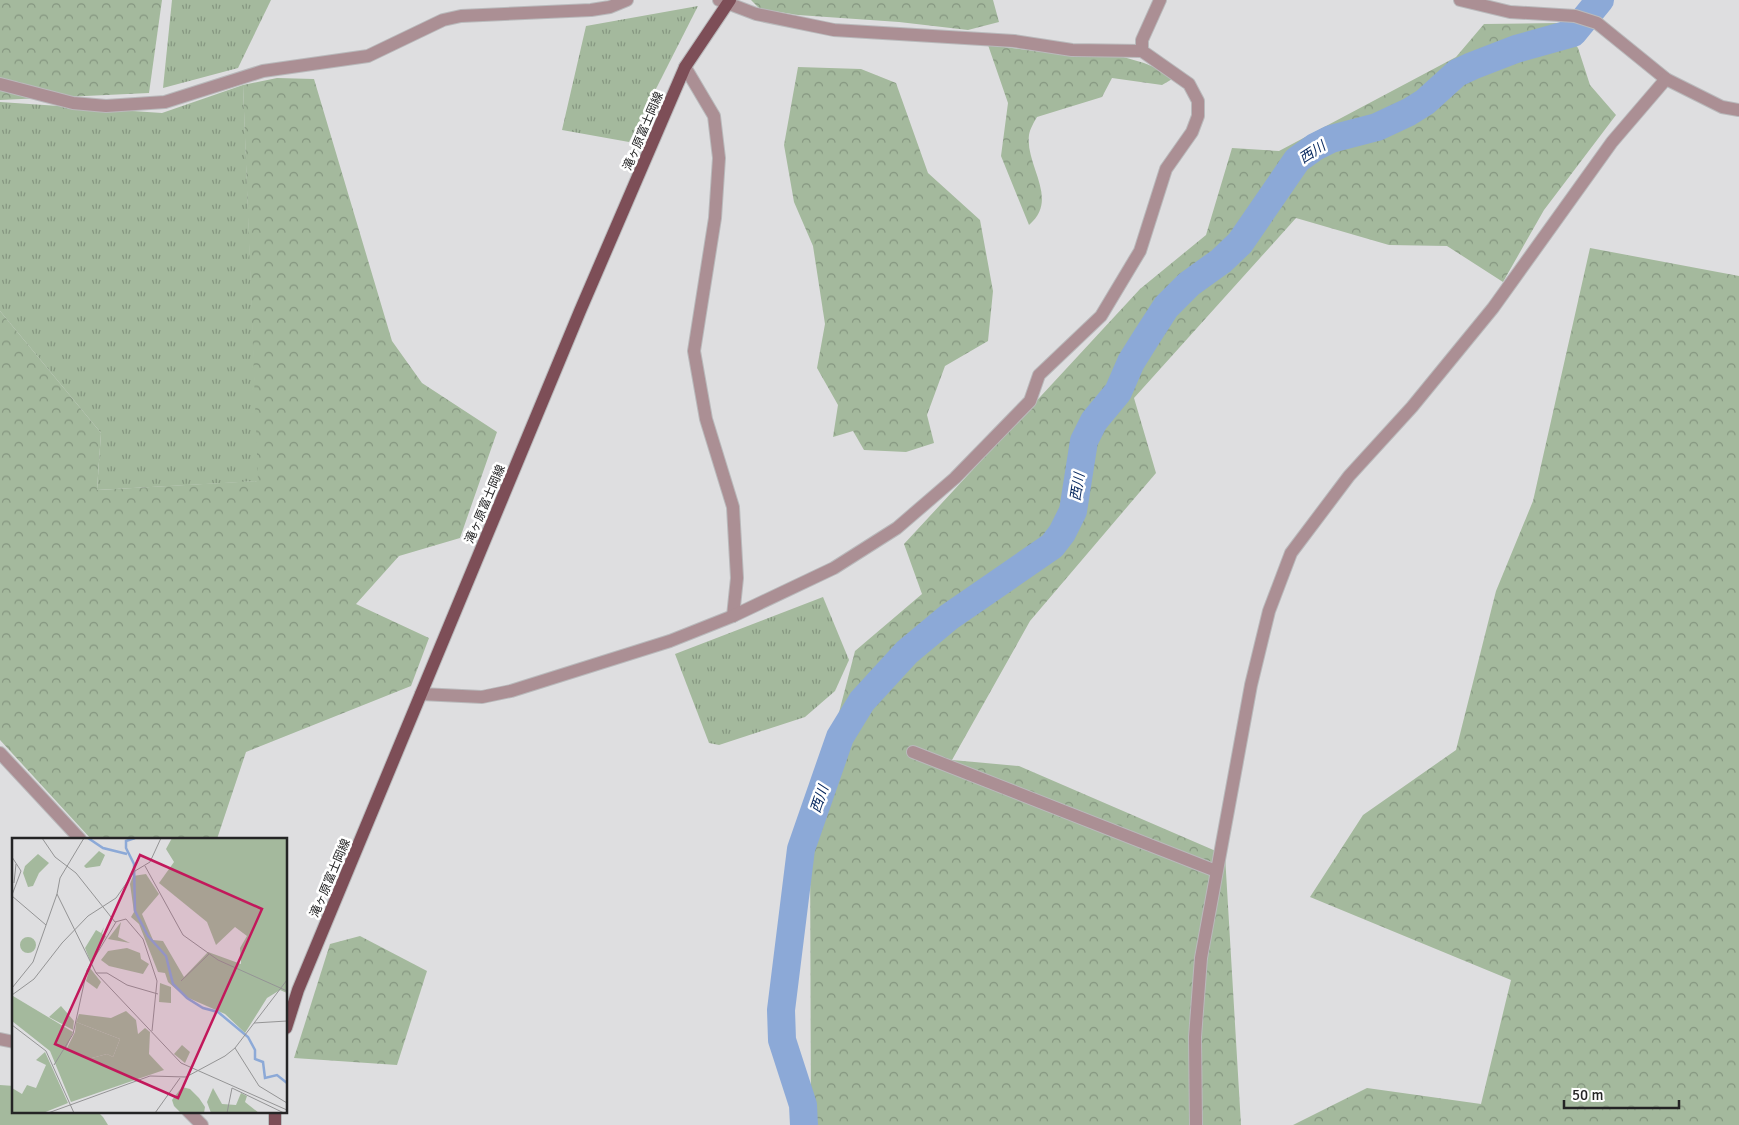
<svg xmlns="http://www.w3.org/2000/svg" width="1739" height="1125" viewBox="0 0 1739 1125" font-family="Signika,'Noto Sans JP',sans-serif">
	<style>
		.grass { fill: url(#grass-tufts) }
		.forest { fill: url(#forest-crowns) }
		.garden { fill: #a4b99d }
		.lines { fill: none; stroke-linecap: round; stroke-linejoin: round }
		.river { stroke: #8ca9d7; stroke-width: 28 }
		.minor-casing { stroke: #b9b9bb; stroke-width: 14 }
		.major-casing { stroke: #b9b9bb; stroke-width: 14 }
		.minor { stroke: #ab8f94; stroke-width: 12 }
		.major { stroke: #7d4e57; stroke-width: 12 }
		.labels { text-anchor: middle; stroke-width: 5; stroke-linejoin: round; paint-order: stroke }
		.street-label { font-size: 12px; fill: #242425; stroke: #fff }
		.water-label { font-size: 14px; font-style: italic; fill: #06275e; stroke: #fff }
		.inset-river { fill: none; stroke: #8ca9d7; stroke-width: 2.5 }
		.inset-road { fill: none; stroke: #949495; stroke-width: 1 }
		.view { fill: #c2185b; fill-opacity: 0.15; stroke: #c2185b; stroke-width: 2.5 }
		.inset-edge { fill: none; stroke: #242425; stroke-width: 2.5 }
	</style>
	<defs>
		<pattern id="grass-tufts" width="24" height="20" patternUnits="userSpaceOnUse" patternTransform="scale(1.25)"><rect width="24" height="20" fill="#a4b99d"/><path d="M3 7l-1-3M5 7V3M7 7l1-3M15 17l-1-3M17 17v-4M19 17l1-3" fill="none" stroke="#859680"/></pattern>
		<pattern id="forest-crowns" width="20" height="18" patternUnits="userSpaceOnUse" patternTransform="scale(1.25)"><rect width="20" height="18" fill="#a4b99d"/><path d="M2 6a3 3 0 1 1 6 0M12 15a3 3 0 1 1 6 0" fill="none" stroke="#859680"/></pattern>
	</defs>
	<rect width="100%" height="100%" fill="#dedee0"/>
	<!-- grass -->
	<g class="grass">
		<path d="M172 0H271L238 68 163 88Z"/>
		<path d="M698 6 629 142 562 130 586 26Z"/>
		<path d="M243 85 259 481 97 490 101 433 0 311V102L162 113Z"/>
		<path d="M823 597 849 660 835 691 805 717 719 745 709 743 675 654Z"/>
	</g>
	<!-- forest -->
	<g class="forest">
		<path d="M0 0H162L149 93 0 100Z"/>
		<path d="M751 0H993L999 22 968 30 899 22 798 15 760 9Z"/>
		<path d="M1558 23 1578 48 1590 85 1616 115 1544 210 1503 282 1447 246 1389 245 1296 218 1134 398 1156 473 1030 621 952 760 1019 766 1225 855 1241 1125H811L810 824 855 651 922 594 904 544 1140 289 1206 235 1232 148 1279 151 1456 57 1484 24Z"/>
		<path d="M988 45 1068 55 1113 54 1144 63 1166 72 1174 78 1162 85 1112 78 1102 97 1037 117C1034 122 1030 129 1029 135 1025 166 1060 199 1029 225L1001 156 1008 103Z"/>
		<path d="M798 67 861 69 896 83 928 173 980 220 993 291 988 341 945 366 927 415 934 443 906 452 864 450 853 431 833 437 838 405 817 368 825 324 813 246 794 202 784 145Z"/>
		<path d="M277 78 314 79 392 341 422 383 497 432 460 538 399 556 356 604 429 638 411 686 246 752 217 839H91L0 740V311L101 433 97 490 258 481 243 85Z"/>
		<path d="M1590 248 1739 276V1125H1293L1367 1088 1481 1104 1511 980 1310 897 1363 815 1456 750 1496 591 1533 501Z"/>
		<path d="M360 936 427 971 397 1065 294 1058 330 944Z"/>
	</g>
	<!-- garden -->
	<path class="garden" d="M0 1085 14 1086V1111H97L103 1117 108 1125H0Z"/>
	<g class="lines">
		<!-- river -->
		<path class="river" d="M804 1125 803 1105 782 1040 781 1010 801 849 840 737 862 701 907 652 949 617 1052 546 1062 533 1073 511 1084 441 1094 421 1118 392 1131 362 1146 338 1166 307 1189 284 1221 261 1240 243 1297 160 1315 147 1331 139 1377 127 1409 112 1425 102 1457 73 1472 66 1516 49 1573 33 1600 0"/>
		<!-- minor casing -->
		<g class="minor-casing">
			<g id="minor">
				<path d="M719 0 756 14 834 30 1014 41 1072 50 1142 51"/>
				<path d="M1460 0 1510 12 1575 16 1597 23 1666 79 1722 107 1739 110"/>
				<path d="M685 67 714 116 719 158 715 218 694 351 706 419 733 507 737 578 733 616"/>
				<path d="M0 84 73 103 106 106 165 102 263 71 368 56 443 20 461 16 591 10 610 7 627 0"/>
				<path d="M421 694 482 697 511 691 670 641 733 616 834 568 897 528 955 478 1030 401 1039 375 1101 316 1140 251 1166 169 1192 132 1198 116V101L1189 84 1142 51V40L1160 0"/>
				<path d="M913 752 1216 871"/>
				<path d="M0 753 80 839"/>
				<path d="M0 1039 14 1042"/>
				<path d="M188 1111 202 1125"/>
				<path d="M1196 1125 1195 1037 1201 958 1251 685 1269 611 1291 553 1349 476 1412 407 1493 308 1612 142 1666 79"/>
			</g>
		</g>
		<!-- major casing -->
		<g class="major-casing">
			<g id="major">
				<path d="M286 1028 298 990 580 311 685 67 730 0"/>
				<path d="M275 1125V1111"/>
			</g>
		</g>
		<!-- minor -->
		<use href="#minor" class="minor"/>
		<!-- major -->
		<use href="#major" class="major"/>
	</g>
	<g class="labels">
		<!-- street labels -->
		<g class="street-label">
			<text transform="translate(643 131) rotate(-67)" y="4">滝ヶ原富士岡線</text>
			<text transform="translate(485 504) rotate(-67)" y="4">滝ヶ原富士岡線</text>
			<text transform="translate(330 878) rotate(-67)" y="4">滝ヶ原富士岡線</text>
		</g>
		<!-- water labels -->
		<g class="water-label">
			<text transform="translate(1312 152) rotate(-33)" y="5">西川</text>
			<text transform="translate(1077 487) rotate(-81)" y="5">西川</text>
			<text transform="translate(819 799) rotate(-71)" y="5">西川</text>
		</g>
	</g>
	<!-- overview -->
	<g transform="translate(12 838)">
		<rect width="275" height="275" fill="#dedee0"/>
		<path d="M78 130 89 144 85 151 74 143ZM148 145 159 149V165L147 164ZM49 168 62 183 61 192 37 179ZM64 184 108 201 101 219 95 216 76 221 54 212 63 194Z" fill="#a4b99d"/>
		<path d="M160 0H275V155L268 152 255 160 233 195 213 176 172 158 156 144 153 135 146 134 127 86 119 79 122 74 118 46 121 38 134 36 147 56 130 76 141 102 151 103 172 139 196 114 229 126 228 110 235 98 223 89 204 107 195 84 147 45 162 24 154 11ZM87 13 93 17 88 28 74 30 72 28ZM26 16 37 25 27 35 21 48 16 49 11 35 13 28ZM109 84 106 99 118 105 96 101ZM92 89 90 96 94 98 79 125 73 110 84 92 89 95ZM115 110 128 115 129 121 137 126 131 136 97 128 89 122 96 113ZM1 158 61 194 54 211 76 221 95 216 101 219 108 201 64 184 67 176 99 180 114 173 124 182 126 196 133 190 138 194 137 216 152 232 59 264 38 213 0 183ZM170 207 178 214 173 225 162 216ZM33 214 56 265 31 275H0V250L10 256 15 247 24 250 34 227 24 222ZM201 250 210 266 224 267 229 255 235 258 233 264 247 275H199L195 264Z" fill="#a4b99d"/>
		<path d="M8 107a8 8 0 1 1 16 0a8 8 0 1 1-16 0ZM170 249 178 251 187 260 193 269 192 275H169L162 268 160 262Z" fill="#a4b99d"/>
		<path class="inset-river" d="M76 0 91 10 115 16M123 0 114 3V10L122 26 123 73 136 98 154 118 161 146 175 160 191 170 206 174 236 199 243 212V221L251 224 253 240 265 237 275 245"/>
		<path class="inset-road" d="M30 0 43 19 64 35 103 84 114 81 131 101 145 143 140 193M72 0 48 40 45 56 84 135 169 225 275 272M0 19 9 33 0 57M133 28 171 97 206 122 275 153M2 45 4 26M0 58 34 87M84 135H95L115 147 146 156M169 143 197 116M0 150 21 124 45 56M0 157 22 141 50 105 76 78 104 60 123 33 138 24 149 0M242 185 275 183M0 187 34 213 62 275M223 210 247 248 275 265M42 227 61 196 75 132 104 84M220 250 272 275M36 275 138 238 174 239 213 218 223 210 275 142M143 275 168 240M215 275 220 250"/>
		<path class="view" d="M128 17 250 71 166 260 43 206Z"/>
		<rect width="275" height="275" class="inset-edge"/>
	</g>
	<!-- scale -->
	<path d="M1564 1100v8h115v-8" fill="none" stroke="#242425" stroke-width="2.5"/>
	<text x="1572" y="1100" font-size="15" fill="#242425" stroke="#ffffff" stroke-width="4" paint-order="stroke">50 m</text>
</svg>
